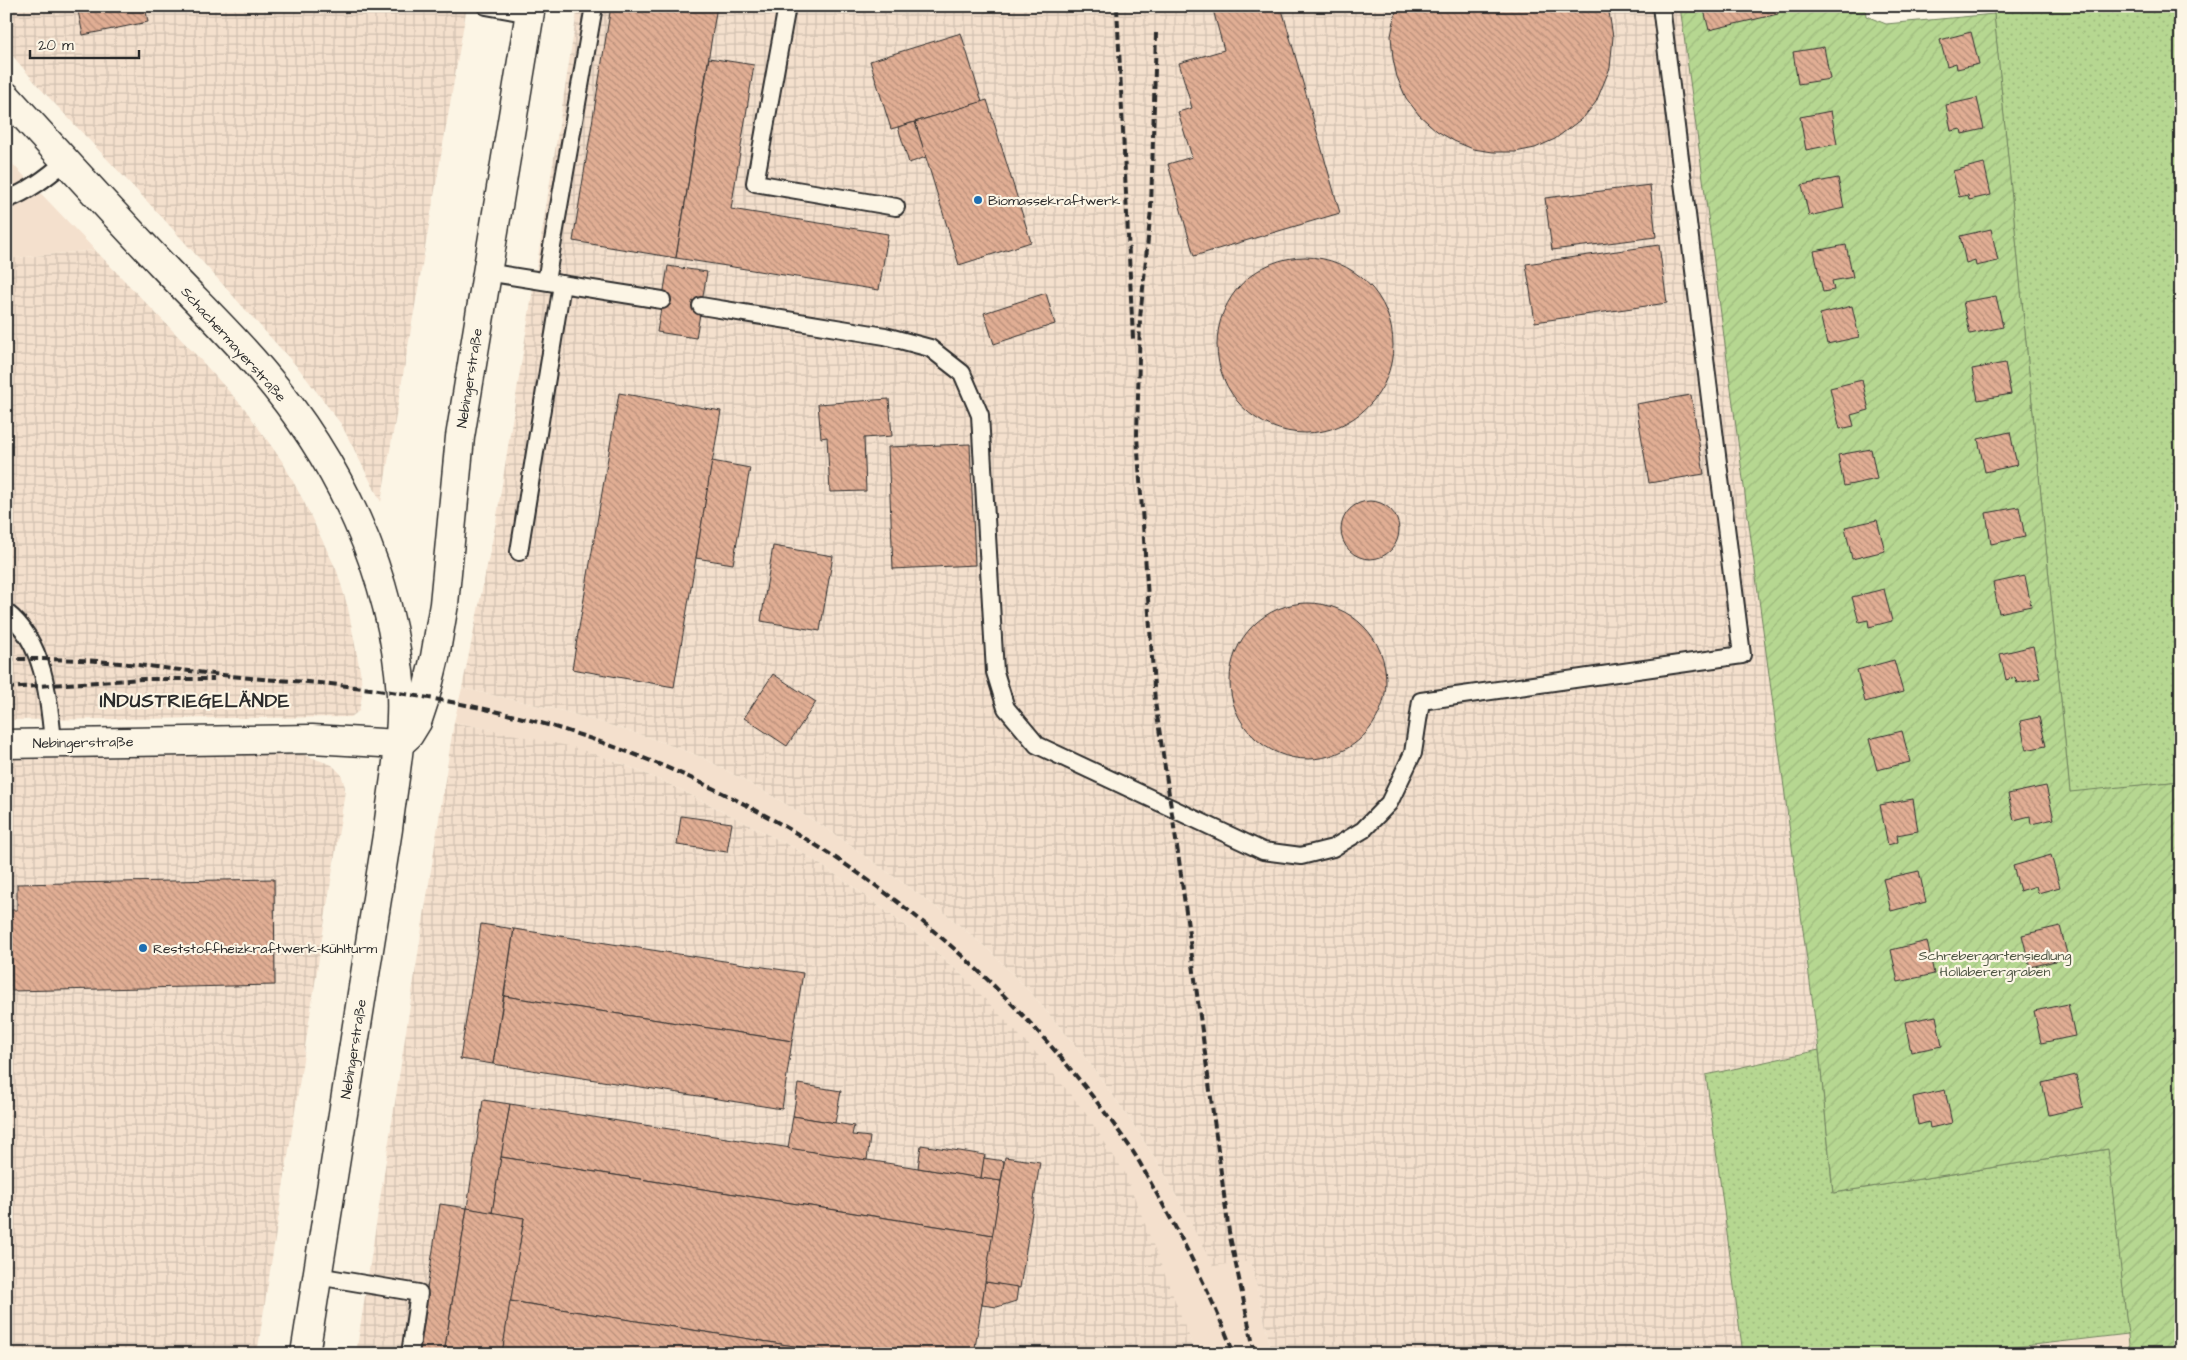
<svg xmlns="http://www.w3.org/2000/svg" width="2187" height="1360" viewBox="0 0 2187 1360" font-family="'Architects Daughter',sans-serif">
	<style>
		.built { fill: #f4e0cd }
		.industrial { fill: url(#industrial-grid) }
		.grass { fill: url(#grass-dots); stroke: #70815e }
		.garden { fill: url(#garden-furrows); stroke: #70815e }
		.building { fill: url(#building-back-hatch); stroke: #2b2b2b }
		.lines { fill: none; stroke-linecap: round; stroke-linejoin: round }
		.service-casing { stroke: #2b2b2b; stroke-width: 20 }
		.minor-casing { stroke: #2b2b2b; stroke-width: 31 }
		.tertiary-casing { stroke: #2b2b2b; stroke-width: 31 }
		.service { stroke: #fcf5e5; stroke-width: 16 }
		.minor { stroke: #fcf5e5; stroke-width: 28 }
		.tertiary { stroke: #fcf5e5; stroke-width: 28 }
		.rail { stroke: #2b2b2b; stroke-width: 4; stroke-dasharray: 8 4; stroke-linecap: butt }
		.poi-dot { fill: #1f6fb2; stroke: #fcf5e5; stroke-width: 2 }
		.labels { text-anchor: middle; stroke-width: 4.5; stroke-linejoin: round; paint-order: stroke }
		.poi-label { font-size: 14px; fill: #2b2b2b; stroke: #fcf5e5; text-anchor: start }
		.street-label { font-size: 14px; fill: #2b2b2b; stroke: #fcf5e5 }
		.park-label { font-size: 14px; fill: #4e5644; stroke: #fcf5e5 }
		.district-label { font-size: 19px; font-weight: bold; letter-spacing: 1px; fill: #2b2b2b; stroke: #fcf5e5 }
	</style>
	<defs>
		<pattern id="industrial-grid" width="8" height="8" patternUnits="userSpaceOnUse" patternTransform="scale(1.25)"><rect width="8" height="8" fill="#f4e0cd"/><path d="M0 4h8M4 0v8" fill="none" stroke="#d1c0b0"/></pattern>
		<pattern id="grass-dots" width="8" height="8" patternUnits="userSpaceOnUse" patternTransform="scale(1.25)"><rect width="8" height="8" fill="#b6d791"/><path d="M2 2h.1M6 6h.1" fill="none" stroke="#9db97d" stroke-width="1.8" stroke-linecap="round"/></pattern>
		<pattern id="garden-furrows" width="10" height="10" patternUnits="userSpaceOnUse" patternTransform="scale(1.25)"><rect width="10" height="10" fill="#b6d791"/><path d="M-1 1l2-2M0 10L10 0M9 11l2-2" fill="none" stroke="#9db97d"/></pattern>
		<pattern id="building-back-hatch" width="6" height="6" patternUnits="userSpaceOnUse" patternTransform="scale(1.25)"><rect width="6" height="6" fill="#e1ae94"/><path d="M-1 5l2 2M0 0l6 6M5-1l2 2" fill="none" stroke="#b78e79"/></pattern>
	</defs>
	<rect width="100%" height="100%" fill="#fcf5e5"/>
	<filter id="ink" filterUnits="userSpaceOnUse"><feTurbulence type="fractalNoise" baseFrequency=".02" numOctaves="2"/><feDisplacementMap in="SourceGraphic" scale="10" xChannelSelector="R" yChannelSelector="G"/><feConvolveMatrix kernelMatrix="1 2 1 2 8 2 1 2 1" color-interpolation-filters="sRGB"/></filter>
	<g filter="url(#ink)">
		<!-- built -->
		<g class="built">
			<path d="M6 157 95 250 6 259Z"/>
			<path d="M462 688 567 712 645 736 702 757 769 794 826 828 945 913 989 950 1033 995 1086 1058 1130 1119 1165 1174 1213 1265 1251 1260 1272 1354H1196L1178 1311 964 977 914 932 845 881 798 850 673 786 618 762 573 748 454 722Z"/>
			<path d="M2128 1334 2130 1354H1956Z"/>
		</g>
		<!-- industrial -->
		<g class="industrial">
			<path d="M6 6H467L381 502 341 424 300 370 160 215 39 87 6 48Z"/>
			<path d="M578 6H1680L1819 1050 1707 1075 1743 1354H1272L1251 1261 1213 1266 1165 1174 1130 1119 1086 1058 1033 995 989 950 945 913 826 828 769 794 702 757 645 736 567 712 462 688 496 522Z"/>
			<path d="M95 250 198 357 245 409 282 461 303 500 337 571 348 608 361 676 362 696 359 711 351 717 6 720V259Z"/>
			<path d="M454 722 573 747 618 762 673 786 798 850 845 881 914 932 964 977 1038 1055 1084 1111 1125 1173 1196 1354H356Z"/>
			<path d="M302 754 332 765 341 774 345 787 344 798 257 1354H6V759Z"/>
		</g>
		<!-- grass -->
		<g class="grass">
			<path d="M1993 6H2181V781L2070 793Z"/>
			<path d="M1819 1050 1833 1193 2109 1149 2128 1334 1956 1354H1743L1706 1075Z"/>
		</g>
		<!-- garden -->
		<path class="garden" d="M1680 6H1865L1866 16 1886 24 1994 14 2070 792 2181 781V1354H2130L2108 1149 1833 1193 1819 1050Z"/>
		<!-- building -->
		<g class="building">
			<path d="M77 6H145L148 22 83 35Z"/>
			<path d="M611 6H717L676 258 573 241Z"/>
			<path d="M1212 6H1281L1340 213 1194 256 1168 164 1192 157 1178 112 1192 108 1179 63 1224 50Z"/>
			<path d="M1397 6H1608L1613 37 1610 68 1596 102 1584 117 1555 139 1535 148 1515 152H1493L1473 149 1454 141 1437 131 1419 115 1406 98 1397 77 1393 59 1391 36Z"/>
			<path d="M1703 6H1777L1778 14 1709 30Z"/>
			<path d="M1971 32 1979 64 1957 69 1956 63 1947 66 1940 40Z"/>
			<path d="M961 33 982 102 891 129 870 61Z"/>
			<path d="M1824 47 1830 79 1798 84 1793 52Z"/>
			<path d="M709 58 754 65 731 209 888 234 879 290 676 258Z"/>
			<path d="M1977 98 1984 129 1962 134 1961 129 1951 131 1946 105Z"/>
			<path d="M987 100 1031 242 959 265 915 122Z"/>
			<path d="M1831 111 1837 144 1806 150 1800 117Z"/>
			<path d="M915 122 926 157 909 163 898 127Z"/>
			<path d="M1984 163 1991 195 1969 200 1968 195 1959 197 1953 171Z"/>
			<path d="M1838 178 1844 208 1809 216 1802 185Z"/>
			<path d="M1650 185 1656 237 1552 250 1545 198Z"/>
			<path d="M1991 229 1998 261 1976 266 1975 260 1966 263 1960 236Z"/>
			<path d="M1659 245 1667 303 1535 322 1526 264Z"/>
			<path d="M1846 245 1853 277 1832 281 1834 290 1823 292 1814 251Z"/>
			<circle cx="1305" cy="345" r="88"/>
			<path d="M668 266 707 272 696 338 657 332Z"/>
			<path d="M1046 293 1055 324 994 344 984 313Z"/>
			<path d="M1996 296 2003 327 1970 334 1963 302Z"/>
			<path d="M1852 306 1859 337 1827 344 1820 314Z"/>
			<path d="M2005 363 2011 394 1978 400 1972 369Z"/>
			<path d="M1862 380 1869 410 1851 415 1854 426 1840 429 1830 388Z"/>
			<path d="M619 393 721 411 674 687 572 669Z"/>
			<path d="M1691 395 1704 474 1649 483 1636 404Z"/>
			<path d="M889 399 892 436 864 438 866 491 830 492 827 437 821 438 818 404Z"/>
			<path d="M2010 432 2017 465 1985 472 1978 439Z"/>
			<path d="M970 444 975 565 893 569 888 447Z"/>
			<path d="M1871 449 1877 479 1844 486 1838 455Z"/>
			<path d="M712 461 750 468 733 564 696 558Z"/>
			<circle cx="1370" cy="530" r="29"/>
			<path d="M2019 507 2025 537 1991 544 1986 513Z"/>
			<path d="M1877 520 1885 551 1852 559 1845 527Z"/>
			<path d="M773 546 833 556 820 631 761 621Z"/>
			<path d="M2025 576 2031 606 1999 613 1993 583Z"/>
			<path d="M1884 589 1892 621 1869 627 1868 620 1859 622 1852 597Z"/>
			<circle cx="1308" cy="681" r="78"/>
			<path d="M2033 646 2040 678 2017 683 2015 677 2006 680 2000 654Z"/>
			<path d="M1894 660 1903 692 1865 702 1857 670Z"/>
			<path d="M773 674 816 702 787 746 744 718Z"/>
			<path d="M2039 717 2046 746 2026 750 2020 721Z"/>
			<path d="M1902 731 1910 762 1877 770 1869 739Z"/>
			<path d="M2046 786 2054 819 2031 824 2030 816 2014 820 2008 794Z"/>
			<path d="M1913 799 1918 831 1897 835 1898 842 1888 845 1880 805Z"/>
			<path d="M681 816 732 823 727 852 677 845Z"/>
			<path d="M2051 855 2060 887 2038 893 2036 886 2020 891 2013 866Z"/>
			<path d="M1919 871 1926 902 1891 911 1883 879Z"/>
			<path d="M274 879 275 985 12 991 11 910H17V884Z"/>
			<path d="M481 924 514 929 493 1064 460 1059Z"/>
			<path d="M2060 926 2068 958 2030 967 2022 935Z"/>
			<path d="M514 929 803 973 792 1041 504 996Z"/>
			<path d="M1927 941 1934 974 1898 982 1891 950Z"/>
			<path d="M504 996 792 1041 782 1109 493 1064Z"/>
			<path d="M2068 1004 2075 1036 2041 1043 2034 1011Z"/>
			<path d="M1936 1016 1942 1046 1911 1052 1905 1022Z"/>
			<path d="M2076 1075 2083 1107 2049 1115 2042 1083Z"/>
			<path d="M798 1084 841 1091 835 1123 793 1116Z"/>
			<path d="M1945 1090 1952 1123 1930 1128 1929 1122 1918 1125 1913 1097Z"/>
			<path d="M483 1100 510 1104 492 1213 467 1208Z"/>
			<path d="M510 1104 1001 1181 993 1235 501 1157Z"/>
			<path d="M793 1116 854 1126 852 1135 870 1137 867 1160 788 1148Z"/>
			<path d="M921 1145 985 1155 981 1178 918 1168Z"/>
			<path d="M501 1157 993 1235 974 1354H844L510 1301 524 1218 492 1213Z"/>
			<path d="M1005 1157 1040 1162 1020 1288 985 1282Z"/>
			<path d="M984 1158 1004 1161 1001 1181 981 1178Z"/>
			<path d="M440 1204 467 1208 444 1354H417Z"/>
			<path d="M467 1208 524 1218 502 1354H444Z"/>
			<path d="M985 1282 1018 1287 1016 1301 997 1307 982 1305Z"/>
			<path d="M510 1301 844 1354H502Z"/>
		</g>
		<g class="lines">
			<!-- service casing -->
			<g class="service-casing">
				<g id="service">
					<path d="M486 6 530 14"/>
					<path d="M787 6 755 183 896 207"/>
					<path d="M6 200C29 191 46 178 65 162"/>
					<path d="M486 272 662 300"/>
					<path d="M546 281 594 6"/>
					<path d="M701 306 885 336 930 348 962 373 980 415 995 672 1006 708 1037 745 1263 851 1301 856 1333 848 1363 830 1389 803 1413 753 1421 701 1742 655 1661 6"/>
					<path d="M519 552 562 284"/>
					<path d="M6 612C44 641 49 698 53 742"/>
					<path d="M317 1276 419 1293 410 1354"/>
				</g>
			</g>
			<!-- minor casing -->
			<g class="minor-casing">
				<path id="minor" d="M6 744 312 739 399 744 409 735 417 722 425 698 435 657 444 604 460 437 531 6"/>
			</g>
			<!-- tertiary casing -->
			<g class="tertiary-casing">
				<path id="tertiary" d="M6 96C58 153 110 210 163 266 196 301 231 334 262 371 339 461 393 574 401 694 403 739 393 785 388 829L305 1354"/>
			</g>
			<!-- service -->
			<use href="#service" class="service"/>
			<!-- minor -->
			<use href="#minor" class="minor"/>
			<!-- tertiary -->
			<use href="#tertiary" class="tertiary"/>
			<!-- rail -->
			<g class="rail">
				<path d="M1117 7 1133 339"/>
				<path d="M1156 33 1151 209 1140 318 1137 436 1155 702 1179 860 1229 1232 1255 1354"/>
				<path d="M6 659C37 659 67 659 97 661 145 665 193 672 241 677 276 681 312 681 347 686 412 694 477 705 541 723 787 794 986 940 1132 1150 1143 1167 1152 1186 1162 1203 1189 1251 1214 1302 1234 1354"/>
				<path d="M6 688 143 679H214"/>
			</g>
		</g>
	</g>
	<!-- markers -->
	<g class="poi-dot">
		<circle cx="978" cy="200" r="5"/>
		<circle cx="143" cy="948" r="5"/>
	</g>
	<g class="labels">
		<!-- poi labels -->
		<g class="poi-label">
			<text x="988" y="205">Biomassekraftwerk</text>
			<text x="153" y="953">Reststoffheizkraftwerk-Kühlturm</text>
		</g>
		<!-- street labels -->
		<g class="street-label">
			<text transform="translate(234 344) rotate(48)" y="5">Schachermayerstraße</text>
			<text transform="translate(469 378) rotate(-81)" y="5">Nebingerstraße</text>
			<text transform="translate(83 742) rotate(-1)" y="5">Nebingerstraße</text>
			<text transform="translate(353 1049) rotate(-81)" y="5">Nebingerstraße</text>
		</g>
		<!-- park labels -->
		<g class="park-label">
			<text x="1995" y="960">Schrebergartensiedlung<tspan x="1995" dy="16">Hollaberergraben</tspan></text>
		</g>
		<!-- district labels -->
		<g class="district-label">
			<text x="195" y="707">INDUSTRIEGELÄNDE</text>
		</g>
	</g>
	<!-- margin -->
	<rect width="2187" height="1360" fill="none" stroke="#fcf5e5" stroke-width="25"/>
	<rect x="12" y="12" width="2162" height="1335" fill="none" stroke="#2b2b2b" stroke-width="2" filter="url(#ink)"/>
	<!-- scale -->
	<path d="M30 50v8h109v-8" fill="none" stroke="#2b2b2b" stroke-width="2.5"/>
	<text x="38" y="50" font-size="15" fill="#2b2b2b" stroke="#fcf5e5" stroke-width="4" paint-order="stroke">20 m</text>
</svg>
